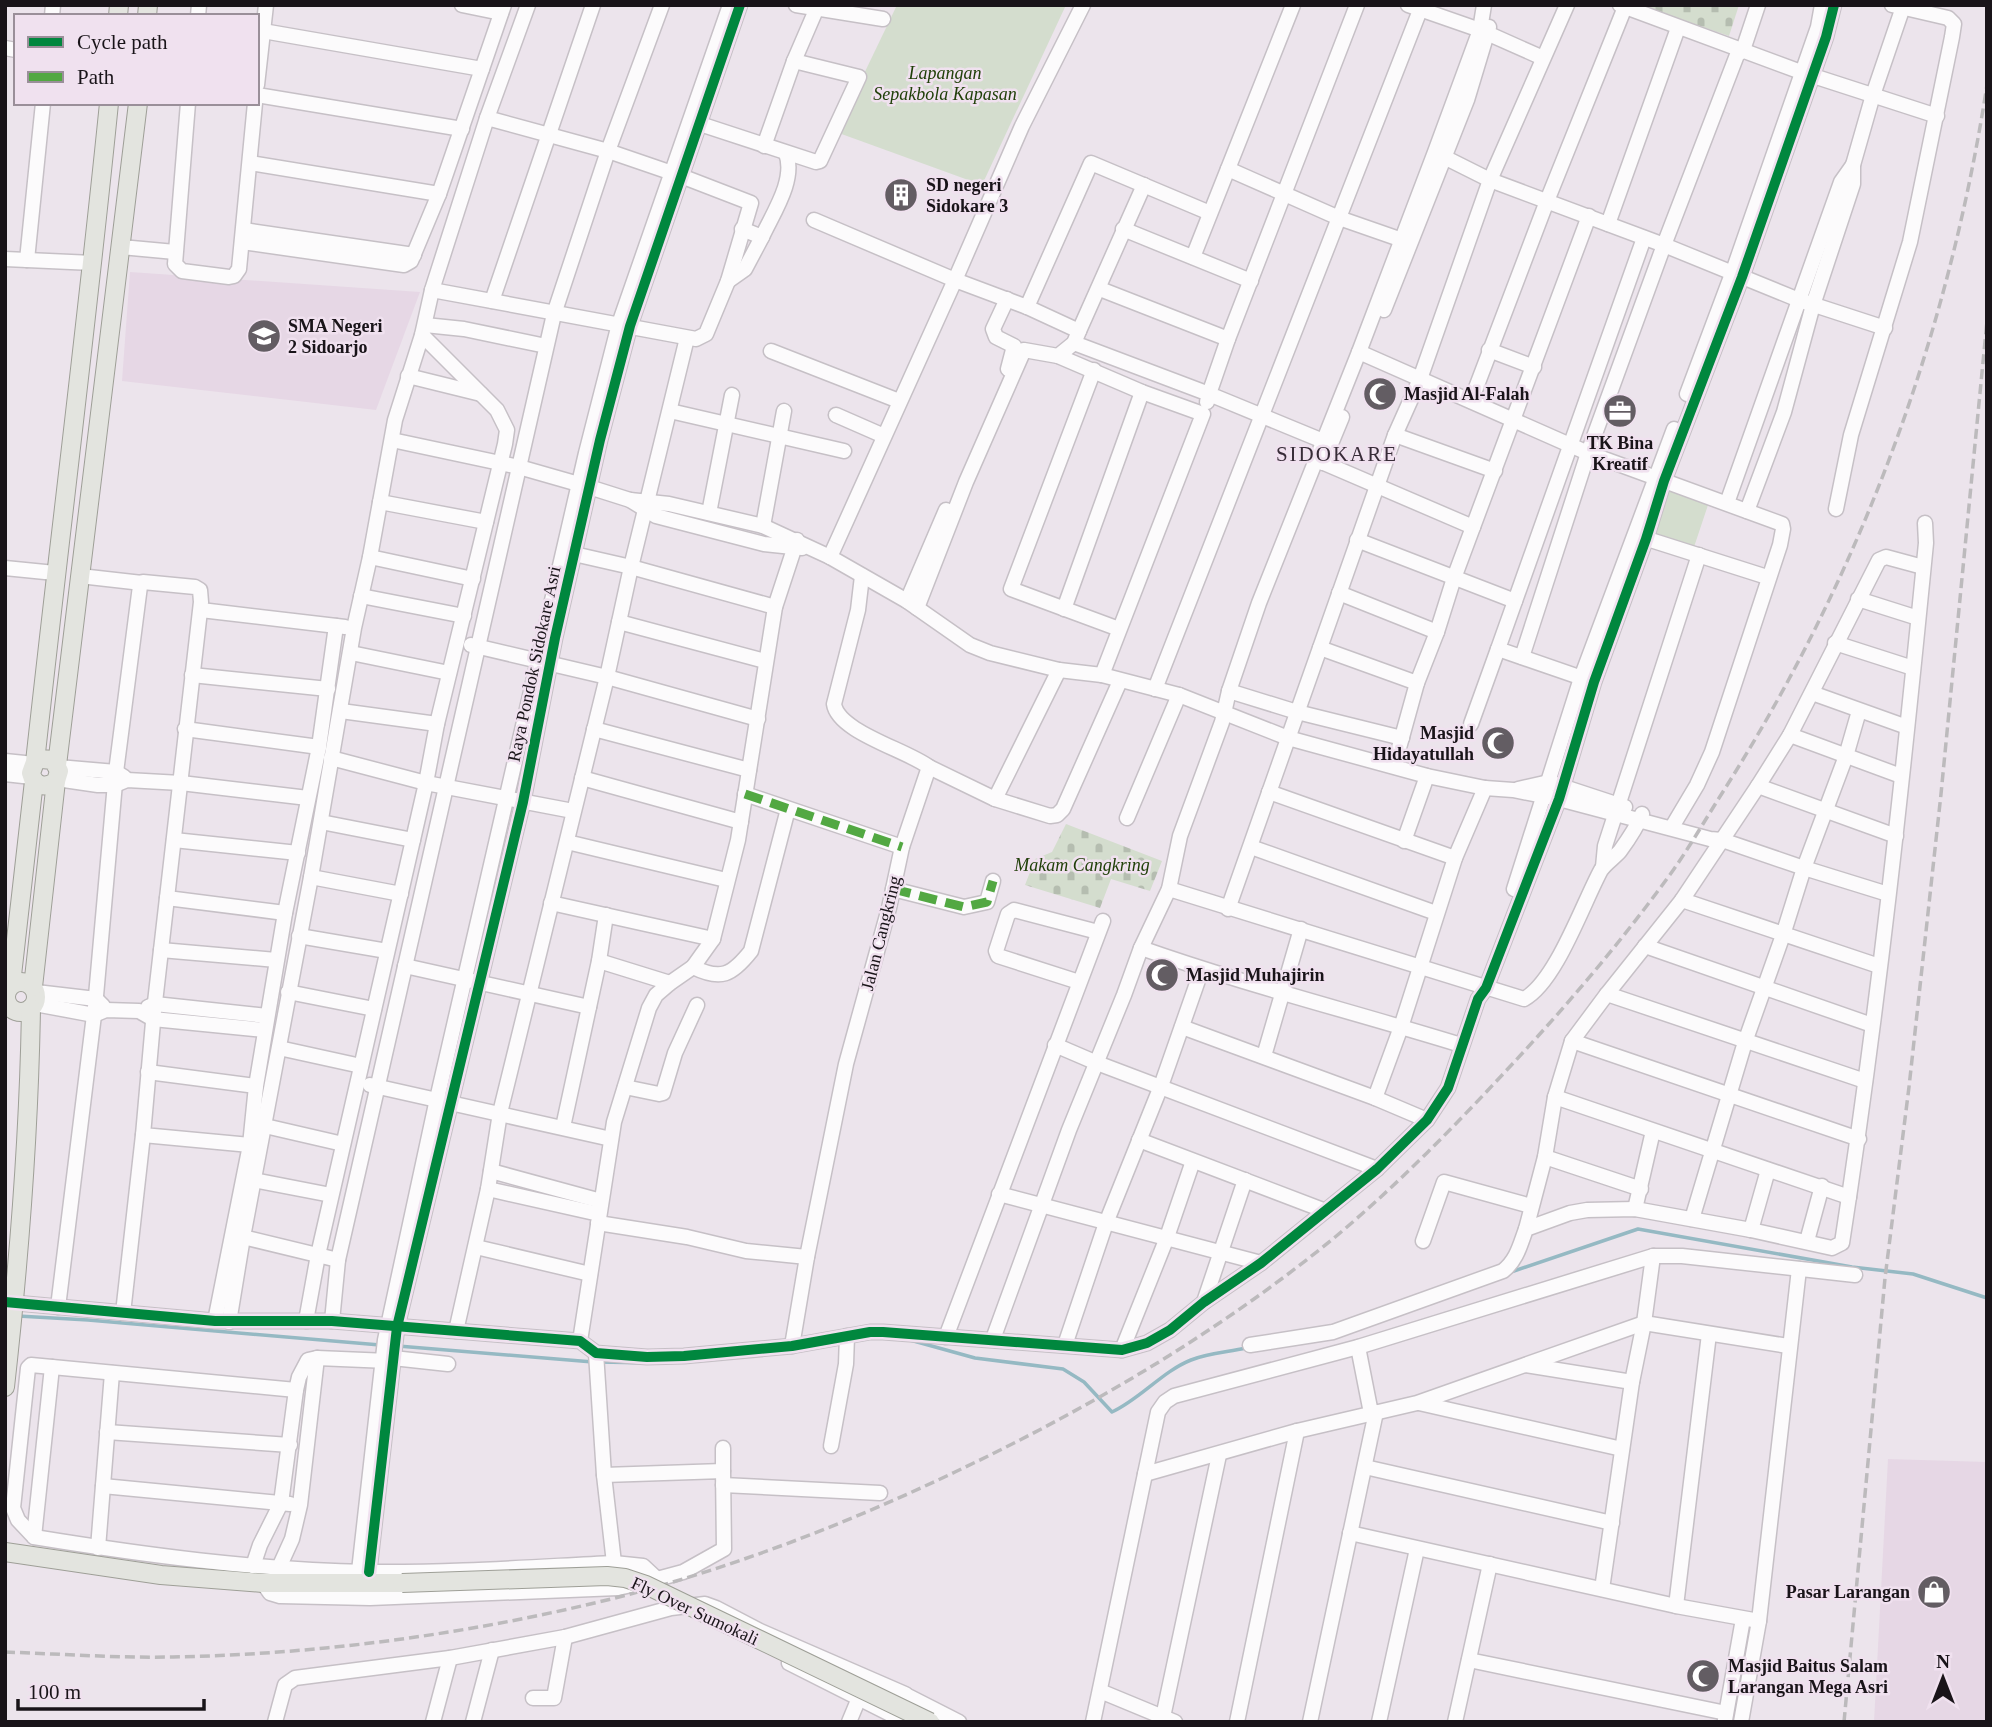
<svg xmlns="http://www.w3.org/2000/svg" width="1992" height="1727" viewBox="0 0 1992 1727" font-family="'Times New Roman',serif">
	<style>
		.built { fill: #e6d7e5 }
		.cemetery { fill: url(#cemetery-stones) }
		.park { fill: #d4ddce }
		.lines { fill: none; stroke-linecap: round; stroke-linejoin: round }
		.stream { stroke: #95b9c3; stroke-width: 3.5 }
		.minor-casing { stroke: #c6c0c6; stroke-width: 17 }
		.major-casing { stroke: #9e9f97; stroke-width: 20 }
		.minor { stroke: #fcfbfc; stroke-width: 14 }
		.major { stroke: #e3e4df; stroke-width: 18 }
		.rail { stroke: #bcbabc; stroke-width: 3.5; stroke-dasharray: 10 5; stroke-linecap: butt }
		.major-bridge-casing { stroke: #9e9f97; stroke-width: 20; stroke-linecap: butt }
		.major-bridge { stroke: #e3e4df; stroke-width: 18 }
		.quiet { stroke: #52a842; stroke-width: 9; stroke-dasharray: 18 9; stroke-linecap: butt }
		.cycleway-casing { stroke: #f0e1ef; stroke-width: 15 }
		.cycleway { stroke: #00873e; stroke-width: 10 }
		.labels { text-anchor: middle; stroke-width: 5; stroke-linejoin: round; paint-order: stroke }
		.park-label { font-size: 18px; font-style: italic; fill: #204009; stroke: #f0e1ef }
		.poi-label { font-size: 18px; font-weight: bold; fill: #191419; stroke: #f0e1ef; text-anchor: start }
		.street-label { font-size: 18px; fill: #191419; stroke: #f0e1ef }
		.quarter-label { font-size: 21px; letter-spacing: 2px; fill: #372c37; stroke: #f0e1ef }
	</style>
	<defs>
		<pattern id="cemetery-stones" width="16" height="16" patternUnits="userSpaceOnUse" patternTransform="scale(1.75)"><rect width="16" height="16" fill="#d4ddce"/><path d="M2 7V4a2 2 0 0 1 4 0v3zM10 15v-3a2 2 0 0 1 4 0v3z" fill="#b5bdb0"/></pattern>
	</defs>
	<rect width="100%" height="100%" fill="#ece4ec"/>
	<!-- built -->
	<g class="built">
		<path d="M130 272 420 292 376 410 122 381Z"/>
		<path d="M1888 1459 1987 1462V1722H1874Z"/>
	</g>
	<!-- cemetery -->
	<g class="cemetery">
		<path d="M1639 5H1739L1729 36Z"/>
		<path d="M1066 824 1162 861 1150 891 1111 879 1100 908 1025 885 1035 859 1052 852Z"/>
	</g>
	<!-- park -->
	<g class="park">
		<path d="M897 5H1066L982 185 836 132Z"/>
		<path d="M1665 487 1709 502 1694 547 1650 533Z"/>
	</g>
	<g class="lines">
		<!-- stream -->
		<g class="stream">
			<path d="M1511 1272 1638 1229 1852 1267 1913 1274 1987 1298"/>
			<path d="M18 1316 88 1320 380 1345"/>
			<path d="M910 1340 975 1358 1063 1369 1084 1382 1112 1412C1139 1400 1163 1371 1191 1360 1208 1353 1229 1352 1246 1348"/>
			<path d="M398 1346 593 1362"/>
			<path d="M600 1362 649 1363"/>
		</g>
		<!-- minor casing -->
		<g class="minor-casing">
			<g id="minor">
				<path d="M462 5 501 13"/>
				<path d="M796 5 883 19"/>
				<path d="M1408 5 1480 30 1543 58"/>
				<path d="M1620 5 1801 72 1937 116"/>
				<path d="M52 16 53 5"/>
				<path d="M198 16 199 5"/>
				<path d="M263 31 482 69"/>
				<path d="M5 48 16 50"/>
				<path d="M257 85 266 5"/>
				<path d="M257 95 462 129"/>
				<path d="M188 103 175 264 182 271 229 277 234 276 239 269 255 103"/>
				<path d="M694 122 816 162 820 161 859 77 794 61"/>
				<path d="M764 146 794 61 816 10"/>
				<path d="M1436 153 1490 180 1664 245 1799 300 1885 328"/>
				<path d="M250 163 439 194"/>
				<path d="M1228 169 1339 218 1408 242"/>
				<path d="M814 220 955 280 1027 307 1079 331 1074 343 1058 356 1024 350 966 482 917 608"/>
				<path d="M1608 224 1678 28"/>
				<path d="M742 229 762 237C773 213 796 180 786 153"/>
				<path d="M1123 229 1251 281"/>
				<path d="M244 230 414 255"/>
				<path d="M242 242 404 265 411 261 439 194 504 5"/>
				<path d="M121 247 175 252"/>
				<path d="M1193 257 1293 5"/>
				<path d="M5 259 93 263"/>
				<path d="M27 260 43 103"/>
				<path d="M728 281 745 269 762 237"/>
				<path d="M1100 289 1228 339"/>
				<path d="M432 290 696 339 706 334 728 281 751 203 681 176 608 151 487 118"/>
				<path d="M1007 299 993 329 996 337 1014 346 1008 369"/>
				<path d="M492 301 593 5"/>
				<path d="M1027 307 1091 163 1210 213"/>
				<path d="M1384 310 1467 100 1489 27"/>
				<path d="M425 325 464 329 546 346"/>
				<path d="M1079 331 1144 185"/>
				<path d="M1074 343 1209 394 1207 402"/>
				<path d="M1489 350 1534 367"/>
				<path d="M771 351 899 401"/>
				<path d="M1359 352 1588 453 1782 524 1783 529 1780 545 1712 752 1697 785 1672 827"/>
				<path d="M1058 356 1142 392 1203 414 1102 675"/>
				<path d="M1094 370 1011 589 1119 629"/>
				<path d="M408 376 481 394"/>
				<path d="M1687 394 1732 274 1818 27 1822 5"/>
				<path d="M1471 401 1547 201 1625 7"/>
				<path d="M670 411 844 451"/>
				<path d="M836 415 884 436"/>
				<path d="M1395 435 1495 471"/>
				<path d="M392 440 519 467 589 487 630 500 656 516 764 544 802 548"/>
				<path d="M1328 443 1209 394 1228 339 1357 5"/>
				<path d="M1317 460 1473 527"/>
				<path d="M1323 463 1342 417"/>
				<path d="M630 500 669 504 763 526 830 557 907 601 970 645 990 653 1059 670 1102 675 1179 695 1288 738 1427 776 1485 788 1513 790 1559 799 1710 839 1722 840 1804 868 1888 894"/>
				<path d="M380 502 486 522"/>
				<path d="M1727 503 1841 182 1853 165"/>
				<path d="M1836 509 1851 435 1910 242 1952 37 1954 24 1948 18 1892 5"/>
				<path d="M1747 511 1784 412 1813 305 1853 184V165L1873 95 1903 7"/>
				<path d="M709 513 732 395"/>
				<path d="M763 526 784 411"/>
				<path d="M1638 536 1767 577"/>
				<path d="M1357 540 1515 601"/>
				<path d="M574 554 631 567 775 607"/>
				<path d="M370 557 473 579"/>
				<path d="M830 557 955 280 1022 126 1083 5"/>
				<path d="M5 568 55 573"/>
				<path d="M80 576 142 583"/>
				<path d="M1339 593 1437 632"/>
				<path d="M361 596 464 616"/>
				<path d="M1858 599 1918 618"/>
				<path d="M907 601 946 510"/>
				<path d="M1064 609 1142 392"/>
				<path d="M201 610 345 627"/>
				<path d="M619 622 765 661"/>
				<path d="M1835 643 1913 668"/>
				<path d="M471 645 607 677 758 719"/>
				<path d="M1320 648 1417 683"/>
				<path d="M351 653 449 673"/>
				<path d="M1522 657 1588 453 1664 245 1737 55 1743 50 1758 5"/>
				<path d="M192 675 328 689"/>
				<path d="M1588 680 1498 649 1644 238"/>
				<path d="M1155 689 1422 5"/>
				<path d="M1229 691 1297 712 1402 738"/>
				<path d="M1812 693 1907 727"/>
				<path d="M341 711 437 724"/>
				<path d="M1471 724 1498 649"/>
				<path d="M185 729 319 747"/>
				<path d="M594 729 749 770"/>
				<path d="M1790 735 1901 776"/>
				<path d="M331 758 426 783 573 811"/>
				<path d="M5 761 34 764"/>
				<path d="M1394 766 1417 683 1437 632 1454 578 1589 216"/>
				<path d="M58 767 116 772 124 777"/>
				<path d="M929 767 995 799 1050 816 1057 815 1063 809 1120 681"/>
				<path d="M5 774 32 777"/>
				<path d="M582 778 741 822"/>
				<path d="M57 779 98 785H115L127 780 181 783 308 798"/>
				<path d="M1758 786 1896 836"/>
				<path d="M1518 789 1549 782 1625 807"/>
				<path d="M1269 792 1455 858"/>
				<path d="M745 794 902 847"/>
				<path d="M995 799 1059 670"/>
				<path d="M1127 818 1179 695"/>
				<path d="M321 822 413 840"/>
				<path d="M174 840 298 853"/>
				<path d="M1404 841 1427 776"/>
				<path d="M567 842 726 880"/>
				<path d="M1251 847 1436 913"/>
				<path d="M1603 867 1605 846 1699 555"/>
				<path d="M311 877 401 894"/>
				<path d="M893 889 964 907 987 902 993 881"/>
				<path d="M1169 889 1524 999C1556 982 1583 903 1601 870 1606 863 1614 858 1620 851 1628 840 1637 827 1642 814"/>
				<path d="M1514 889 1581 678 1674 429"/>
				<path d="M167 898 285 913"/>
				<path d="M1682 900 1879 966"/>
				<path d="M551 903 713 939"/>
				<path d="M1228 909 1395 435 1420 379 1490 180 1567 5"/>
				<path d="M299 936 387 951"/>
				<path d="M1645 946 1872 1025"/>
				<path d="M1141 948C1246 985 1354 1012 1461 1045"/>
				<path d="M161 950 276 960"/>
				<path d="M599 961 670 983"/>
				<path d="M405 966 589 1007"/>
				<path d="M693 967C721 981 732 975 751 951L788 809"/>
				<path d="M1079 982 998 956 996 951 1008 914 1014 910 1098 932"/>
				<path d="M36 992 96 999 103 1006"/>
				<path d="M288 992 374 1009"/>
				<path d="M1607 994 1865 1081"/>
				<path d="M5 1001H6"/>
				<path d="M35 1004 94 1015 106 1010 139 1011 153 1019 265 1030"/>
				<path d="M148 1007 155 1004 267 1016"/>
				<path d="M1182 1027 1375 1098 1427 1120"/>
				<path d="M1572 1041 1859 1139"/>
				<path d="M1055 1045 1097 1063 1377 1169"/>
				<path d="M279 1048 361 1066"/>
				<path d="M1264 1056 1301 929"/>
				<path d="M148 1072 256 1086"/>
				<path d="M370 1085 611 1139"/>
				<path d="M625 1087 659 1094 663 1093 675 1053 697 1005"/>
				<path d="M1555 1097 1849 1197"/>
				<path d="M1375 1098 1401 1027 1455 858 1485 788"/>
				<path d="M265 1126 343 1144"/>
				<path d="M563 1127 599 961 606 915"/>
				<path d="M1139 1140 1323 1210"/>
				<path d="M1545 1157 1641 1189"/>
				<path d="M491 1171 601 1201"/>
				<path d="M254 1180 331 1195"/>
				<path d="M488 1189 599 1214"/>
				<path d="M999 1194 1261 1263"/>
				<path d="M1635 1209 1653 1131"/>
				<path d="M1692 1219 1745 1042 1783 935 1804 868 1846 756 1859 711"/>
				<path d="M598 1223 687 1237 746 1251 807 1257"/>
				<path d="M1526 1229 1545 1157 1555 1097 1572 1041 1607 994 1682 900 1758 786 1790 735 1879 560 1886 557 1923 567"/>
				<path d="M1751 1230 1768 1170"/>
				<path d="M1423 1241 1444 1182 1531 1206"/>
				<path d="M1807 1241 1822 1186"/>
				<path d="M476 1247 590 1274"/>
				<path d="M338 1260 243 1237 311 877 354 628 370 557 395 420 422 335 432 290 487 118 528 5"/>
				<path d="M5 1302 215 1321H332L580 1341 596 1353 647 1357 684 1356 792 1346 870 1332H883L1122 1350 1147 1343 1170 1330 1204 1302 1261 1263 1377 1169 1427 1120 1448 1088 1478 999 1486 988 1559 799 1594 682 1646 539 1664 481 1742 277 1826 37 1834 5"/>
				<path d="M1204 1302 1245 1180"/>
				<path d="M58 1307 95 1007 116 772 140 586 143 582 195 587 200 590 201 602 154 1011 143 1135 250 1145"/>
				<path d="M123 1313 143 1135"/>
				<path d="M215 1321 250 1145 256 1086 285 913 319 747 336 626"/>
				<path d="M306 1321 318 1255 426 783 437 724 505 444 507 430 497 410 422 335"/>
				<path d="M332 1321 338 1260 554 314 608 151 662 5"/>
				<path d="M229 1322 243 1237"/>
				<path d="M456 1331 488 1189 500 1113 607 677 631 567 687 338"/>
				<path d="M946 1337 1103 921"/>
				<path d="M993 1339 1069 1130 1124 995 1141 948 1169 889 1180 836 1222 722 1229 691 1259 603 1359 352 1435 152 1480 30 1484 5"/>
				<path d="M580 1341 614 1122 649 1008 656 995 670 983 693 967 713 939 738 840 775 607 797 540"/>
				<path d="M1065 1345 1106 1223 1161 1086 1202 969"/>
				<path d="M1250 1345 1333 1332 1503 1271C1517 1260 1520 1245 1526 1229L1570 1213 1587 1210 1635 1209 1751 1230 1832 1248 1842 1243C1878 1011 1903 777 1926 543L1925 523"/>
				<path d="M792 1346 807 1257 846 1064 889 908 902 847 929 767C907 750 838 732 834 704L858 610 862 576"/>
				<path d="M1358 1347 1371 1413"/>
				<path d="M1122 1350 1166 1240 1193 1161"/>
				<path d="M596 1353 604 1475 614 1563"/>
				<path d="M393 1358 448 1364"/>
				<path d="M1526 1365 1632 1382"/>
				<path d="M1419 1403 1622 1449"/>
				<path d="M107 1432 290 1445"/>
				<path d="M831 1446 846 1364 847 1336"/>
				<path d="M723 1448V1471"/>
				<path d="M1365 1467 1612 1523"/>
				<path d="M1145 1474 1297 1431 1417 1403 1644 1323 1788 1346"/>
				<path d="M604 1475 723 1471 724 1549 683 1572 657 1579"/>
				<path d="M723 1485 880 1493"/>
				<path d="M103 1486 290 1504"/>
				<path d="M1350 1533 1676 1606 1759 1621"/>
				<path d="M34 1537 52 1367"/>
				<path d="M98 1548 112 1373"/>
				<path d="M253 1566 260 1545 281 1503 296 1390 299 1377 308 1360 317 1358 388 1361"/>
				<path d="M359 1571 385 1340 437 1099 586 453 619 324 730 5"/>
				<path d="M277 1572 292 1539 300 1505 317 1358"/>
				<path d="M369 1572 397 1327 523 802 555 638 600 440 630 326 740 5"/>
				<path d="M263 1583 270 1593 280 1596 370 1598 618 1588 657 1579 643 1566 614 1563C532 1567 450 1573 368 1572 256 1570 144 1555 34 1537L18 1520 13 1508 28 1368 31 1365 296 1390"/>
				<path d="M1602 1589 1632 1382 1644 1323 1653 1256"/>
				<path d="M1676 1606 1709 1334"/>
				<path d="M1469 1660 1726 1713"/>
				<path d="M789 1663 906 1722"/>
				<path d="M1100 1691 1175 1722"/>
				<path d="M906 1695 959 1722"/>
				<path d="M533 1698H554L565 1637"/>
				<path d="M1163 1717 1219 1455"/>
				<path d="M1725 1720 1743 1619"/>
				<path d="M275 1722 285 1685 295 1678 450 1658 565 1637 671 1608 705 1604 716 1608 760 1631 905 1694 904 1707 901 1712 891 1714"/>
				<path d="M433 1722 450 1658"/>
				<path d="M473 1722 492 1650"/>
				<path d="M849 1722 859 1698"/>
				<path d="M1093 1722 1158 1412 1165 1402 1174 1396 1358 1347 1653 1256H1682L1855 1275"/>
				<path d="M1237 1722 1297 1431"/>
				<path d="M1310 1722 1376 1412"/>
				<path d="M1379 1722 1417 1549"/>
				<path d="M1455 1722 1490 1564"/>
				<path d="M1741 1722 1759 1621 1799 1269"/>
			</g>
		</g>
		<!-- major casing -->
		<g class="major-casing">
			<g id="major">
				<path d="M118 16 119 5"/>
				<path d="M147 16 148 5"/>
				<path d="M35 762 41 759 53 760 59 771 56 781C45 789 34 786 31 773L35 762C59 542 87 323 109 103"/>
				<path d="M57 765 138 103"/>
				<circle cx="21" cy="997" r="15"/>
				<path d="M11 984 34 781"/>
				<path d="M33 987 56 781"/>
				<path d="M5 1387C19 1262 29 1134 31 1008"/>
				<path d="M5 1552 161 1575 263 1583H402"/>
			</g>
		</g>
		<!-- minor -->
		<use href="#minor" class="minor"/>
		<!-- major -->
		<use href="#major" class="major"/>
		<!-- rail -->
		<g class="rail">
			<path d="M5 1652C61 1654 117 1658 173 1657 322 1654 470 1634 615 1598 732 1568 846 1524 955 1472 1088 1409 1219 1332 1334 1238 1395 1187 1450 1131 1504 1073 1564 1009 1623 940 1674 869 1690 846 1704 822 1719 798 1859 579 1947 342 1987 85"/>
			<path d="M1844 1722 1885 1278 1909 1087 1941 794 1987 321"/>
		</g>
		<!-- major-bridge casing -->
		<g class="major-bridge-casing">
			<path id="major-bridge" d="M402 1583 607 1576 625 1578 646 1585 930 1722"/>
		</g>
		<!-- major-bridge -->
		<use href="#major-bridge" class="major-bridge"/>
		<!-- quiet -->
		<g class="quiet">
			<path d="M745 794 902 847"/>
			<path d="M893 889 964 907 987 902 993 881"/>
		</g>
		<!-- cycleway casing -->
		<g class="cycleway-casing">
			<g id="cycleway">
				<path d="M5 1302 215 1321H332L580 1341 596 1353 647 1357 684 1356 792 1346 870 1332H883L1122 1350 1147 1343 1170 1330 1204 1302 1261 1263 1377 1169 1427 1120 1448 1088 1478 999 1486 988 1559 799 1594 682 1646 539 1664 481 1742 277 1826 37 1834 5"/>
				<path d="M369 1572 397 1327 523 802 555 638 600 440 630 326 740 5"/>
			</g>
		</g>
		<!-- cycleway -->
		<use href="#cycleway" class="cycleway"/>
	</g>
	<!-- icons -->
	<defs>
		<g id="building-disc" transform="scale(1.75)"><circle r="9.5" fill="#635d63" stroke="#f0e1ef"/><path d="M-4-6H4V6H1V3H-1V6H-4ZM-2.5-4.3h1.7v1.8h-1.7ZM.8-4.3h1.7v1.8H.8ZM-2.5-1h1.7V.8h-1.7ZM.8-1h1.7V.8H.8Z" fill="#fff"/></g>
		<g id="school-disc" transform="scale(1.75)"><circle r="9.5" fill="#635d63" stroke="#f0e1ef"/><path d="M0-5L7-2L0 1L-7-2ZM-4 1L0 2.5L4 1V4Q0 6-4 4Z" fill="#fff"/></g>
		<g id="mosque-disc" transform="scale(1.75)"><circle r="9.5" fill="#635d63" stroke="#f0e1ef"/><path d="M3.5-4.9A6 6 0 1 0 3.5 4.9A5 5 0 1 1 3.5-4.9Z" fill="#fff"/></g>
		<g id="office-disc" transform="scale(1.75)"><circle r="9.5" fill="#635d63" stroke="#f0e1ef"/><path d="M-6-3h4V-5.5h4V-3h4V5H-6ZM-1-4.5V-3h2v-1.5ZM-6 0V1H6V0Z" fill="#fff"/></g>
		<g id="shop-disc" transform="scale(1.75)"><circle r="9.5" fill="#635d63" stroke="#f0e1ef"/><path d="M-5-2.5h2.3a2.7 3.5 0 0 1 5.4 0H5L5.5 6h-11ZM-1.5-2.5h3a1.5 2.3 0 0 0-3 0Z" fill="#fff"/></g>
	</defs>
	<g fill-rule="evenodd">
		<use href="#building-disc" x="901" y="195"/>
		<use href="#school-disc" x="264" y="336"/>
		<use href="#mosque-disc" x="1380" y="394"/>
		<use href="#office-disc" x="1620" y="411"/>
		<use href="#mosque-disc" x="1498" y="743"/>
		<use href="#mosque-disc" x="1162" y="975"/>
		<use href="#shop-disc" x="1934" y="1592"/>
		<use href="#mosque-disc" x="1703" y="1676"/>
	</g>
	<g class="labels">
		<!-- park labels -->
		<g class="park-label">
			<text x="945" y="79">Lapangan<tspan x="945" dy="21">Sepakbola Kapasan</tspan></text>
			<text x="1082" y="871">Makam Cangkring</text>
		</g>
		<!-- poi labels -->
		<g class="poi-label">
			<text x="926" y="191">SD negeri<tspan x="926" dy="21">Sidokare 3</tspan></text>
			<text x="288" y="332">SMA Negeri<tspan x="288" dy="21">2 Sidoarjo</tspan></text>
			<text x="1404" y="400">Masjid Al-Falah</text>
			<text x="1620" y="449" text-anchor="middle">TK Bina<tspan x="1620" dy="21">Kreatif</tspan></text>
			<text x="1474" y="739" text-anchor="end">Masjid<tspan x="1474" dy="21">Hidayatullah</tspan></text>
			<text x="1186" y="981">Masjid Muhajirin</text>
			<text x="1910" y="1598" text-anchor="end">Pasar Larangan</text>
			<text x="1728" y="1672">Masjid Baitus Salam<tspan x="1728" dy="21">Larangan Mega Asri</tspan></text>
		</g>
		<!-- street labels -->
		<g class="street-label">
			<text transform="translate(534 664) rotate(-78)" y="6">Raya Pondok Sidokare Asri</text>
			<text transform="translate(881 933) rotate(-76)" y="6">Jalan Cangkring</text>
			<text transform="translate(695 1611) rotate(25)" y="6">Fly Over Sumokali</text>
		</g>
		<!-- quarter labels -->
		<g class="quarter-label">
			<text x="1337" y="461">SIDOKARE</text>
		</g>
	</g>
	<!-- border -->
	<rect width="1992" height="1727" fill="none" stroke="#191419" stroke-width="14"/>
	<!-- legend -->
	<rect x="14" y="14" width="245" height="91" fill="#f0e1ef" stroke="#9a8f99" stroke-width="2"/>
	<rect x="28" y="37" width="35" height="10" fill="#00873e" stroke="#9a8f99" stroke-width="2"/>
	<text x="77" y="49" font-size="21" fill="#191419">Cycle path</text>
	<rect x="28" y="72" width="35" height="10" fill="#52a842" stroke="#9a8f99" stroke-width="2"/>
	<text x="77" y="84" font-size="21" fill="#191419">Path</text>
	<!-- north arrow -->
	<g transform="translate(1943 1678)" stroke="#f0e1ef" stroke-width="5" paint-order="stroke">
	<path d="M0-5L12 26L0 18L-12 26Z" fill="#191419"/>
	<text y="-10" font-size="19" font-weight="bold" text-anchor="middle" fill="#191419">N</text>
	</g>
	<!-- scale -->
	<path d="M18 1699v10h186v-10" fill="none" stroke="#191419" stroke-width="3.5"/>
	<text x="28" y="1699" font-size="21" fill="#191419" stroke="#f0e1ef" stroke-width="5" paint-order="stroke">100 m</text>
</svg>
